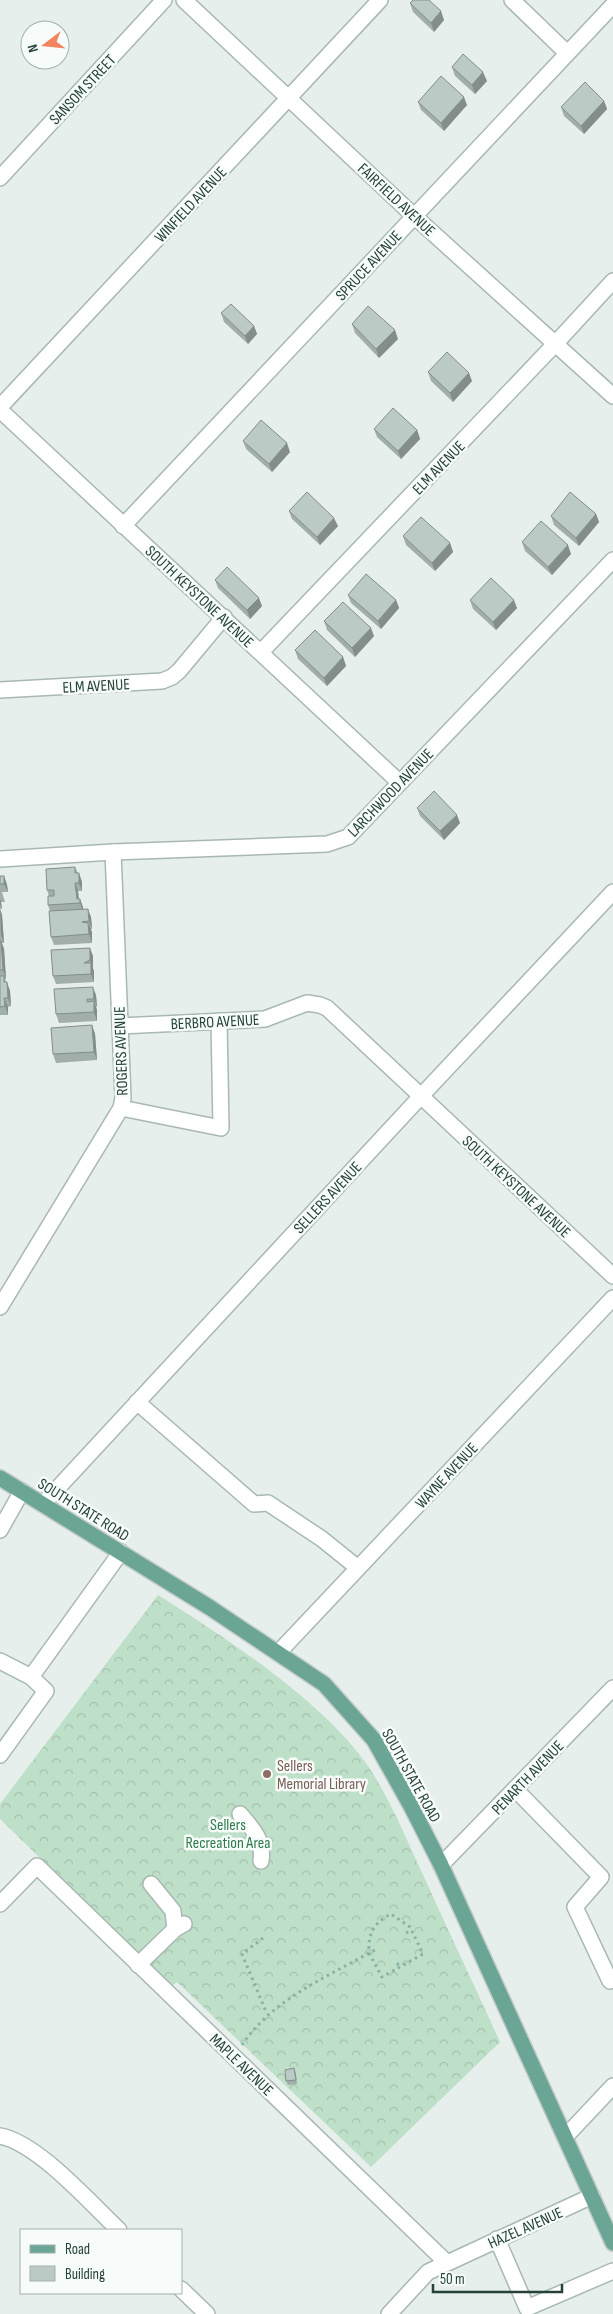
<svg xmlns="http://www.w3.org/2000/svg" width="613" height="2314" viewBox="0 0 613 2314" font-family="'Sofia Sans Condensed',sans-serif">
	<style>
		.forest { fill: url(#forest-crowns) }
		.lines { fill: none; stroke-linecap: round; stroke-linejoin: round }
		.minor-casing { stroke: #a8b8b2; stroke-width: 18 }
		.major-casing { stroke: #c2cac8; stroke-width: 18 }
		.path { stroke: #86b3a5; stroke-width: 3; stroke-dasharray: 2.5 4; stroke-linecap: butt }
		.minor { stroke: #fff; stroke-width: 15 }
		.major { stroke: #6aa596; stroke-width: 15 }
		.wall { fill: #a1aea9 }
		.shaded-wall { fill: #838d89 }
		.building { fill: #bbcac4; stroke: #838d89 }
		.education-dot { fill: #8d6e63; stroke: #f7fbf9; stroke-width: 2 }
		.labels { text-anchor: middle; stroke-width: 5; stroke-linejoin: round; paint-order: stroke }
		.street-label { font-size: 16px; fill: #24423a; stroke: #f7fbf9 }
		.education-label { font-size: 16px; fill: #785e54; stroke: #f7fbf9; text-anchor: start }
		.park-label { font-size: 16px; fill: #2d7a4b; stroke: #f7fbf9 }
	</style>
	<defs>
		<pattern id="forest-crowns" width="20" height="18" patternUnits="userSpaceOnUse" patternTransform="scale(1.25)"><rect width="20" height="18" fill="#bfe0c8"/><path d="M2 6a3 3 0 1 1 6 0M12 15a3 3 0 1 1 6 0" fill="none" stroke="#a4c1ad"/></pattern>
	</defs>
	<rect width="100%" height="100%" fill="#e6efeb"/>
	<!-- forest -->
	<path class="forest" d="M158 1595C226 1638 325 1702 370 1769 392 1803 407 1841 424 1877 449 1932 475 1987 500 2042L371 2167 177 1982 172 1986 0 1819V1804Z"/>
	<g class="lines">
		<!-- minor casing -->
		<g class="minor-casing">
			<g id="minor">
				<path d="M184 0 414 216 613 396"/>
				<path d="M512 0 567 53"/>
				<path d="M0 178 164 0"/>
				<path d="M0 407 380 0"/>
				<path d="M0 410 399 782"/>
				<path d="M123 526 613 5"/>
				<path d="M261 652 556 343 613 281"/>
				<path d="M0 690 162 681 172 677 179 671 224 617"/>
				<path d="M0 859 113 852 327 844 348 837 613 560"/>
				<path d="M120 1026 265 1019 307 1003 320 1005 327 1008 613 1276"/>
				<path d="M121 1108 221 1128 219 1021"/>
				<path d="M0 1307 121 1108 123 1098 113 852"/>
				<path d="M137 1402 254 1504 268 1503 322 1539 358 1568"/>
				<path d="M43 1504 422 1095 613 892"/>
				<path d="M0 1530 22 1491"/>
				<path d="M278 1653 613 1298"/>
				<path d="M0 1661 31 1677 46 1691 0 1755"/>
				<path d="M31 1677 121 1552"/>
				<path d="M515 1789 601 1877 575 1907 610 1981 613 1980"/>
				<path d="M240 1814C253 1829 264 1840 261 1861"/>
				<path d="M441 1865 613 1688"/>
				<path d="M151 1884 173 1911 175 1929 184 1924"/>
				<path d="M0 1904 37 1866 446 2262"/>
				<path d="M138 1965 175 1929"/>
				<path d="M0 2136C38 2143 90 2203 119 2230"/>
				<path d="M565 2137 613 2086"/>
				<path d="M497 2239 527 2308 613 2271"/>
				<path d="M181 2289 207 2314"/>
				<path d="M389 2314 428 2272 592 2196"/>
			</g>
		</g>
		<!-- major casing -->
		<g class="major-casing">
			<path id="major" d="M0 1478 209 1607 324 1684 374 1740 411 1806 441 1865 613 2243"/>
		</g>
		<!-- path -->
		<g class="path">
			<path d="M406 1933 411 1930"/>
			<path d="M263 1938 242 1954 267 2014"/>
			<path d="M397 1963 400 1967"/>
			<path d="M242 2045C272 2000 323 1979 369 1953 368 1934 373 1923 391 1914L410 1927 423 1954 382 1977 369 1953 375 1950"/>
		</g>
		<!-- minor -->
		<use href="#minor" class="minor"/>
		<!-- major -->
		<use href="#major" class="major"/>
	</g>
	<!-- wall -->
	<g class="wall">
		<path d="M410 3 444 20 434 32 413 12Z"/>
		<path d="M452 67 487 81 475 94 455 76Z"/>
		<path d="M604 101 607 109 584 134 564 116 561 107Z"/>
		<path d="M418 102 467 105 444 131 421 110Z"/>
		<path d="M221 313 254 326 257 334 248 344 224 322Z"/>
		<path d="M352 324 398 339 379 358 355 333Z"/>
		<path d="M428 372 472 381 453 402 431 381Z"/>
		<path d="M374 429 417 430 420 439 401 459 377 437Z"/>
		<path d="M243 441 290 452 272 472 246 449Z"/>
		<path d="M289 511 338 526 320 545 292 519Z"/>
		<path d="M596 514 599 522 579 546 554 525 551 516Z"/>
		<path d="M403 536 450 543 453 552 435 571 406 545Z"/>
		<path d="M522 542 571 554 552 575 525 551Z"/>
		<path d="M215 580 262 606 250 619 218 588Z"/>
		<path d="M348 595 396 600 399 608 381 629 351 603Z"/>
		<path d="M470 600 517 608 496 630 473 609Z"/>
		<path d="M324 621 374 636 355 657 327 630Z"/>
		<path d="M295 650 343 657 346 666 327 686 298 659Z"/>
		<path d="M417 808 460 823 444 840 420 816Z"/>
		<path d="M75 867 82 882V891H78L79 899H80L83 909 91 917 92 929H91L92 943 54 945 51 937 50 911 48 905 49 896 47 890Z"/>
		<path d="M0 876H4L7 885 8 892H2L5 902H1L2 909H0L2 915 4 943H2L4 949 6 979H5L10 991 11 1006 8 1007V1015H0Z"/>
		<path d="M93 956V969L94 971V982L56 984 53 976Z"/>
		<path d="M96 995 97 1007H96L97 1010V1021L59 1023 56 1014Z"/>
		<path d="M92 1025 95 1034 97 1060 56 1063 53 1054Z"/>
		<path d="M294 2068 296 2073 297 2084 288 2085 286 2081Z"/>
	</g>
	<!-- shaded-wall -->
	<g class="shaded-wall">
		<path d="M441 11 444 20 434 32 431 23Z"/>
		<path d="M483 72 487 81 475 94 472 85Z"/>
		<path d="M464 97 467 105 444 131 441 123Z"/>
		<path d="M604 101 607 109 584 134 581 126Z"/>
		<path d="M254 326 257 334 248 344 245 336Z"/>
		<path d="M395 330 398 339 379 358 376 349Z"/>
		<path d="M469 373 472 381 453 402 450 393Z"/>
		<path d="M417 430 420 439 401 459 398 451Z"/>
		<path d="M287 443 290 452 272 472 269 464Z"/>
		<path d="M596 514 599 522 579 546 576 538Z"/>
		<path d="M334 518 338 526 320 545 317 537Z"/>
		<path d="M450 543 453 552 435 571 432 563Z"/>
		<path d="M568 545 571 554 552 575 548 567Z"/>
		<path d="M259 598 262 606 250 619 247 610Z"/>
		<path d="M396 600 399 608 381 629 378 621Z"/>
		<path d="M514 600 517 608 496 630 493 622Z"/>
		<path d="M371 628 374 636 355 657 352 648Z"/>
		<path d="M343 657 346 666 327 686 324 678Z"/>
		<path d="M457 815 460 823 444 840 440 831Z"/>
		<path d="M79 873 82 882V891L79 883Z"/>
		<path d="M4 876 7 885 8 892 4 884Z"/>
		<path d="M75 883 78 891 79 904 77 899Z"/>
		<path d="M0 899 1 902 2 909 0 904Z"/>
		<path d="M80 899 83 907V912L80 903Z"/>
		<path d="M0 909 2 915 4 943 1 935Z"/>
		<path d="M88 909 91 917 92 929 89 921Z"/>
		<path d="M88 923 92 932V943L89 934Z"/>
		<path d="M1 941 4 949 6 979 3 970Z"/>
		<path d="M90 948 93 956V968L90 960Z"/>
		<path d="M91 963 94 971V982L91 974Z"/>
		<path d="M7 982 10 991 11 1006 8 998Z"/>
		<path d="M93 987 96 995 97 1007 94 999Z"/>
		<path d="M4 998 8 1007V1015L5 1006Z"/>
		<path d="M94 1001 97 1010V1021L94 1012Z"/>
		<path d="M92 1025 95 1034 97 1060 94 1052Z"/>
	</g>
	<!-- building -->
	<g class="building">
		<path d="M413 0H429L441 11 431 23 410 3Z"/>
		<path d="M463 54 483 72 472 85 452 67Z"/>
		<path d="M441 76 464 97 441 123 418 102Z"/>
		<path d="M585 82 604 101 581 126 561 107Z"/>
		<path d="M231 304 254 326 245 336 221 313Z"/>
		<path d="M368 306 395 330 376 349 352 324Z"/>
		<path d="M447 352 469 373 450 393 428 372Z"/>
		<path d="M393 408 417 430 398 451 374 429Z"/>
		<path d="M261 420 287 443 269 464 243 441Z"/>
		<path d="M307 492 334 518 317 537 289 511Z"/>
		<path d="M570 492 596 514 576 538 551 516Z"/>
		<path d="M421 517 450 543 432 563 403 536Z"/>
		<path d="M541 521 568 545 548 567 522 542Z"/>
		<path d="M227 567 259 598 247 610 215 580Z"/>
		<path d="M366 574 396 600 378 621 348 595Z"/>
		<path d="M491 578 514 600 493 622 470 600Z"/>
		<path d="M343 602 371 628 352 648 324 621Z"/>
		<path d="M315 630 343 657 324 678 295 650Z"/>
		<path d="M434 791 457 815 440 831 417 808Z"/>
		<path d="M75 867V873H79V883H75L77 899H80V903L48 905V896H54V890H47L46 869Z"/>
		<rect x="0" y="876" width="4" height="8"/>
		<path d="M88 909 89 921 82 922 88 923 89 934 51 937 49 911Z"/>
		<path d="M0 941H1L3 970H0Z"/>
		<path d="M90 948V960L84 963H91V974L53 976 51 950Z"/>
		<path d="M0 976H4V982H7L8 998H4L5 1006 0 1007Z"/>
		<path d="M93 987 94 999H87V1002L94 1001V1012L56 1014 54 989Z"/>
		<path d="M92 1025 94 1052 53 1054 51 1028Z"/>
		<path d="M294 2068 296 2080 286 2081 285 2070Z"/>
	</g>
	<!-- markers -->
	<circle class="education-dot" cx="267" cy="1774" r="5"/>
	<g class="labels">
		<!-- street labels -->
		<g class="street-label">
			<text transform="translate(82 89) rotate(-47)" y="6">SANSOM STREET</text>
			<text transform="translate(397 199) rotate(43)" y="6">FAIRFIELD AVENUE</text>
			<text transform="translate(190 204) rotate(-47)" y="6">WINFIELD AVENUE</text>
			<text transform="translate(368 265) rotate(-47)" y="6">SPRUCE AVENUE</text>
			<text transform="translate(438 467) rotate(-46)" y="6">ELM AVENUE</text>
			<text transform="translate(200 596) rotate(43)" y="6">SOUTH KEYSTONE AVENUE</text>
			<text transform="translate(96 685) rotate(-3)" y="6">ELM AVENUE</text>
			<text transform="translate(390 792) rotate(-46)" y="6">LARCHWOOD AVENUE</text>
			<text transform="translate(215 1021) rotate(-3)" y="6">BERBRO AVENUE</text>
			<text transform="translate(120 1051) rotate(-92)" y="6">ROGERS AVENUE</text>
			<text transform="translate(517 1186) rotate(43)" y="6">SOUTH KEYSTONE AVENUE</text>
			<text transform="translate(327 1197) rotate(-47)" y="6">SELLERS AVENUE</text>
			<text transform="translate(446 1475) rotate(-47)" y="6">WAYNE AVENUE</text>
			<text transform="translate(84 1509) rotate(32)" y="6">SOUTH STATE ROAD</text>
			<text transform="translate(412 1775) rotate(61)" y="6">SOUTH STATE ROAD</text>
			<text transform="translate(527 1777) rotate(-46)" y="6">PENARTH AVENUE</text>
			<text transform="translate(242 2064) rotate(44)" y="6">MAPLE AVENUE</text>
			<text transform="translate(525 2227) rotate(-24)" y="6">HAZEL AVENUE</text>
		</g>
		<!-- education labels -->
		<g class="education-label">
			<text x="277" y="1771">Sellers<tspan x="277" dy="18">Memorial Library</tspan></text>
		</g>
		<!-- park labels -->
		<g class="park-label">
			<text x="228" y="1830">Sellers<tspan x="228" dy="18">Recreation Area</tspan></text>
		</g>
	</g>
	<!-- legend -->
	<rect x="20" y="2229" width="162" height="65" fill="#f7fbf9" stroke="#a3b1ad"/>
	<rect x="30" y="2245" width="25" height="8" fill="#6aa596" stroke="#a3b1ad"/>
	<text x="65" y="2254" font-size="15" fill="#24423a">Road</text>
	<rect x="30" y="2266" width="25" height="15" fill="#bbcac4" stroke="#a3b1ad"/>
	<text x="65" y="2279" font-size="15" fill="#24423a">Building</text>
	<!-- north arrow -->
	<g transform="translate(45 45) rotate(254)"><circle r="24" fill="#f7fbf9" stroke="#a3b1ad"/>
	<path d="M0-4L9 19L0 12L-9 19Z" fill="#f4845f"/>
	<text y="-8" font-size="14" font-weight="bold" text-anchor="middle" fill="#24423a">N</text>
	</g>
	<!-- scale -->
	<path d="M433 2284v8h129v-8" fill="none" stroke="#24423a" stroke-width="2.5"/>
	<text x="440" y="2284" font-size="15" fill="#24423a" stroke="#f7fbf9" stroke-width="4" paint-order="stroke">50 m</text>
</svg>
